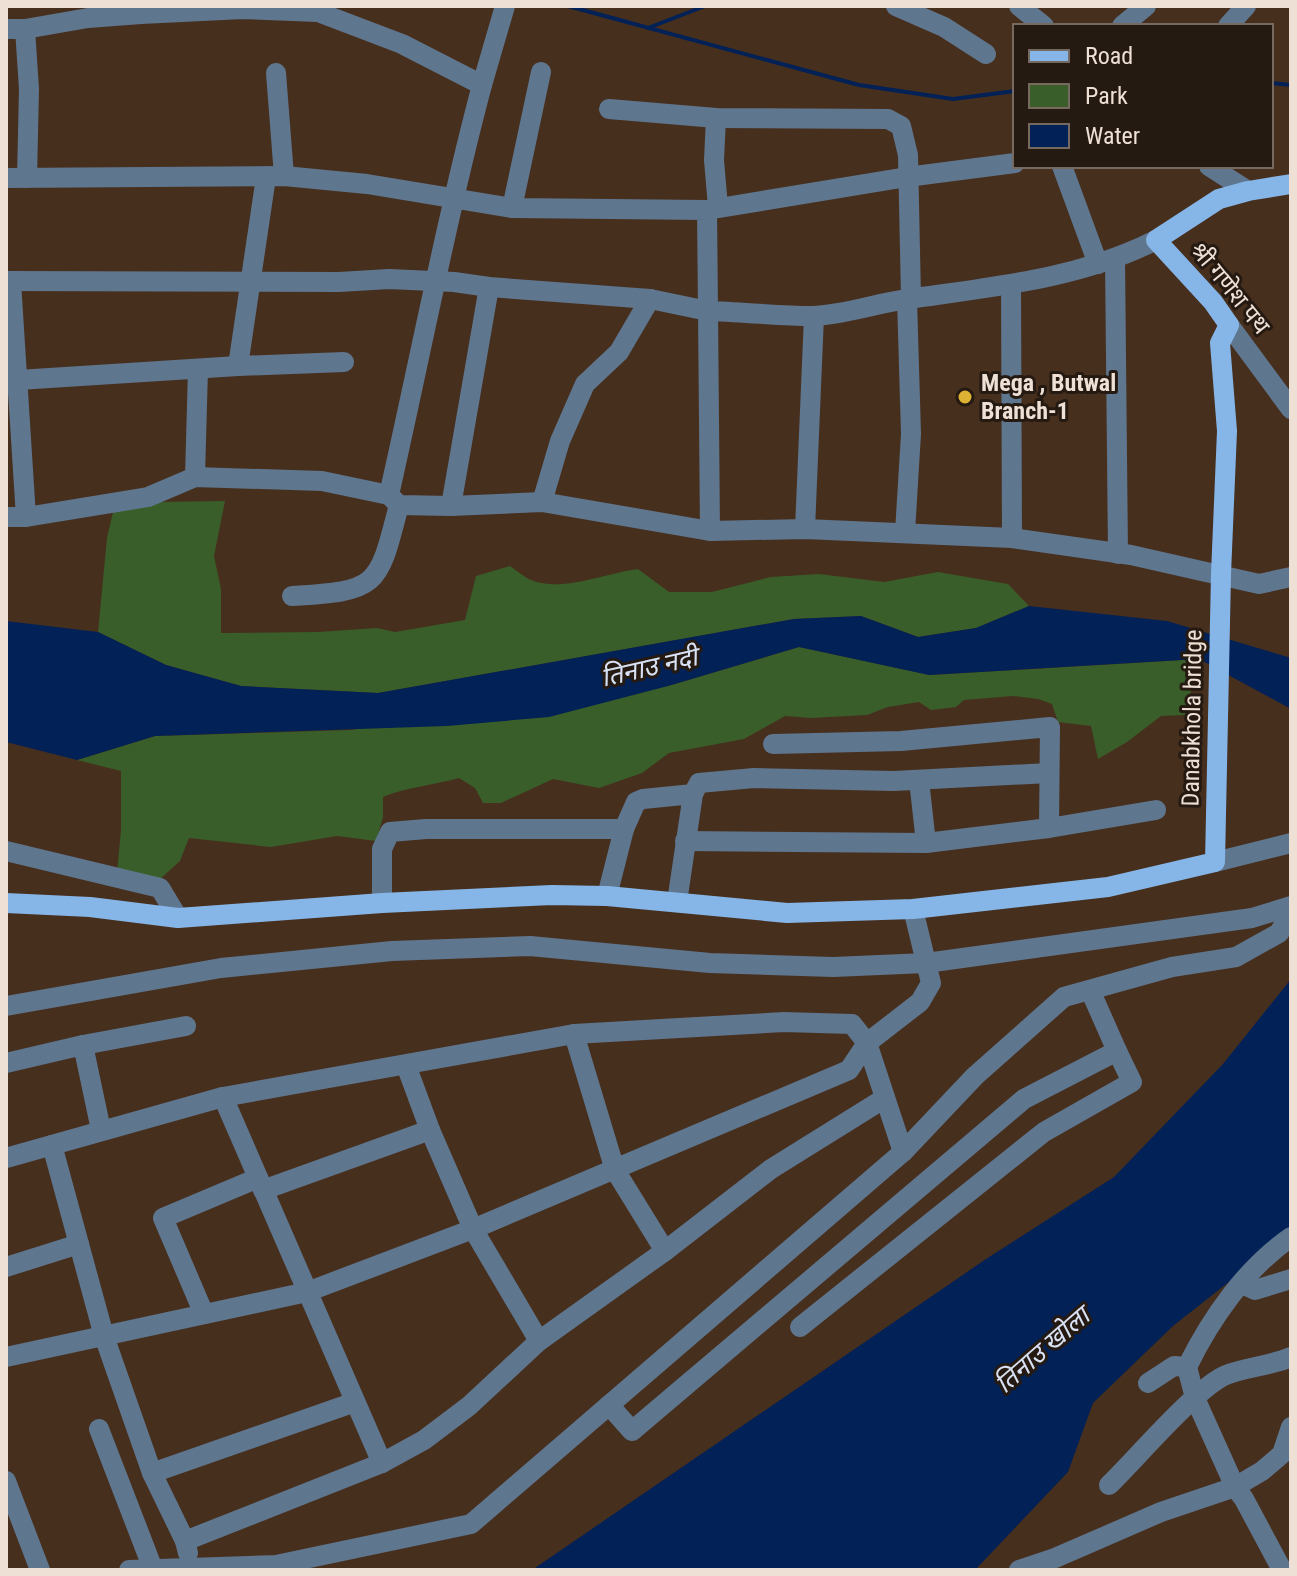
<svg xmlns="http://www.w3.org/2000/svg" width="1297" height="1576" viewBox="0 0 1297 1576" font-family="'Roboto Condensed','Noto Sans Devanagari',sans-serif">
	<style>
		.green { fill: #395e29 }
		.water { fill: #022156 }
		.lines { fill: none; stroke-linecap: round; stroke-linejoin: round }
		.stream { stroke: #022156; stroke-width: 4 }
		.minor { stroke: #5f768f; stroke-width: 20 }
		.major { stroke: #86b6e8; stroke-width: 20 }
		.poi-dot { fill: #ddb133; stroke: #251a12; stroke-width: 3 }
		.labels { text-anchor: middle; stroke-width: 6; stroke-linejoin: round; paint-order: stroke }
		.street-label { font-size: 24px; fill: #efe0d5; stroke: #251a12 }
		.poi-label { font-size: 24px; font-weight: bold; fill: #efe0d5; stroke: #251a12; text-anchor: start }
		.water-label { font-size: 26px; font-style: italic; fill: #d8e2f4; stroke: #251a12 }
	</style>
	<rect width="100%" height="100%" fill="#472f1e"/>
	<!-- green -->
	<g class="green">
		<path d="M225 501 214 556 221 589V633L318 632 377 628 395 632 465 620 476 576 510 566C516 570 524 577 531 580 562 593 605 573 638 569L669 592H712L771 577 819 574 884 582 938 572 1008 584 1029 606 976 628 918 637 861 616 794 619 378 693 241 686 166 665 98 632 107 538 113 512 155 502Z"/>
		<path d="M799 647 930 675 1199 659 1185 715 1161 716 1127 742 1098 759 1091 726 1058 722 1052 704 1038 699 1013 696 964 700 956 707 931 710 919 702 888 707 867 715 811 718 785 716 744 739 669 753 642 773 599 788 553 779 501 803H483L475 788 459 778C434 785 407 787 383 797V817L376 841 337 836 271 847 189 838 180 861 159 880 117 873 121 830V771L77 760 155 736 350 730 668 686Z"/>
	</g>
	<!-- water -->
	<g class="water">
		<path d="M1029 606 1167 621 1291 658V709L1199 659 929 675 799 647 668 686 549 717 447 726 155 736 77 760 6 742V621L98 632 166 665 241 686 378 693 794 619 861 616 918 637 976 628Z"/>
		<path d="M1291 979V1233L1173 1326 1093 1403 1068 1472 975 1570H532L986 1259 1114 1177 1223 1064Z"/>
	</g>
	<g class="lines">
		<!-- stream -->
		<g class="stream">
			<path d="M568 6 859 85 953 99 1015 91"/>
			<path d="M648 28 705 6"/>
			<path d="M1271 83 1291 85"/>
		</g>
		<!-- minor -->
		<g class="minor">
			<path d="M896 6 944 27 986 54"/>
			<path d="M1019 6 1044 26"/>
			<path d="M1122 26 1146 6"/>
			<path d="M1228 26 1246 6"/>
			<path d="M6 29H25L88 18 141 14 243 9 318 12 402 44 482 85 505 6"/>
			<path d="M25 29 29 89 27 178"/>
			<path d="M276 73 284 176"/>
			<path d="M609 109 716 118 888 119 901 126 908 155 911 298"/>
			<path d="M716 118 714 160 718 207"/>
			<path d="M1062 166 1098 264"/>
			<path d="M1209 166 1248 191"/>
			<path d="M6 178 284 176 367 184 512 208 707 210 708 311C743 312 778 316 812 316 844 315 876 303 908 299 991 287 1080 279 1156 240"/>
			<path d="M512 208 541 72"/>
			<path d="M707 210 907 177 1015 163"/>
			<path d="M1115 259 1118 554"/>
			<path d="M6 281 339 282 389 279 454 282 489 287 650 299 708 311 710 531"/>
			<path d="M11 282 26 517"/>
			<path d="M1011 284 1012 538"/>
			<path d="M1229 325 1291 409"/>
			<path d="M238 366 266 177"/>
			<path d="M18 380 238 366 344 362"/>
			<path d="M195 477 198 369"/>
			<path d="M389 495C420 358 446 221 482 85"/>
			<path d="M542 502 560 441 585 384 619 352 650 299"/>
			<path d="M451 506 489 287"/>
			<path d="M6 517H26L148 497 195 477 322 481 389 495 399 505 451 506 542 502 710 531 805 529 1012 538 1131 555 1259 584 1291 577"/>
			<path d="M805 529 814 316"/>
			<path d="M905 532 911 434 907 299"/>
			<path d="M292 596C379 591 378 587 399 505"/>
			<path d="M773 744 901 741 1050 727 1049 828"/>
			<path d="M919 780 926 843"/>
			<path d="M685 841 926 843 1049 828 1156 810"/>
			<path d="M6 851 160 888 178 918"/>
			<path d="M1215 862 1291 843"/>
			<path d="M607 896 624 829 636 802 643 799 693 794 699 783 754 778 894 781 1049 773"/>
			<path d="M677 902 693 794"/>
			<path d="M382 903V849L390 832 426 829H624"/>
			<path d="M6 1006 221 968 392 951 530 946 710 963 833 967 926 963 1252 918 1291 906"/>
			<path d="M574 1034 615 1170 665 1251"/>
			<path d="M867 1043 903 1152"/>
			<path d="M83 1045 186 1026"/>
			<path d="M6 1063 83 1045 101 1130"/>
			<path d="M406 1065 430 1130 473 1229 539 1341"/>
			<path d="M223 1097 382 1463"/>
			<path d="M52 1145 104 1336 152 1473 185 1541 188 1553"/>
			<path d="M6 1158 223 1097 574 1034 784 1022 852 1024 867 1043 920 1002 931 983 913 909"/>
			<path d="M263 1190 430 1130"/>
			<path d="M6 1267 79 1244"/>
			<path d="M1242 1284 1255 1290 1291 1279"/>
			<path d="M204 1314 163 1218 258 1178"/>
			<path d="M800 1327 1044 1132 1132 1082 1117 1051"/>
			<path d="M6 1357 307 1292 473 1229 849 1070 867 1043"/>
			<path d="M1187 1367C1211 1318 1246 1268 1291 1237"/>
			<path d="M1148 1383 1174 1366 1187 1367 1195 1398 1235 1487 1262 1471 1282 1454 1291 1427"/>
			<path d="M609 1405 632 1431 1024 1099 1117 1051 1090 990"/>
			<path d="M99 1429 153 1569"/>
			<path d="M152 1473 355 1402"/>
			<path d="M6 1481 40 1570"/>
			<path d="M1109 1485C1135 1460 1197 1387 1226 1375 1247 1367 1270 1366 1291 1357"/>
			<path d="M185 1541 382 1463 424 1440 469 1406 539 1341 665 1251 771 1169 885 1098"/>
			<path d="M129 1570 276 1565 471 1524 903 1152 975 1076 1064 997 1172 967 1236 957 1279 933 1291 913"/>
			<path d="M1019 1570 1055 1558 1161 1512 1235 1487 1244 1499 1282 1570"/>
		</g>
		<!-- major -->
		<path class="major" d="M6 903 90 907 178 918 382 903 552 895 607 896 787 913 913 909 1108 887 1215 862 1221 574 1227 431 1220 343 1229 325 1213 302 1156 240 1219 199 1248 191 1291 184"/>
	</g>
	<!-- markers -->
	<circle class="poi-dot" cx="965" cy="397" r="8"/>
	<g class="labels">
		<!-- street labels -->
		<g class="street-label">
			<text transform="translate(1230 288) rotate(51)" y="8">श्री गणेश पथ</text>
			<text transform="translate(1192 718) rotate(-89)" y="8">Danabkhola bridge</text>
		</g>
		<!-- poi labels -->
		<g class="poi-label">
			<text x="981" y="391">Mega , Butwal<tspan x="981" dy="28">Branch-1</tspan></text>
		</g>
		<!-- water labels -->
		<g class="water-label">
			<text transform="translate(649 667) rotate(-13)" y="9">तिनाउ नदी</text>
			<text transform="translate(1042 1350) rotate(-41)" y="9">तिनाउ खोला</text>
		</g>
	</g>
	<!-- border -->
	<rect width="1297" height="1576" fill="none" stroke="#efe0d5" stroke-width="16"/>
	<!-- legend -->
	<rect x="1013" y="24" width="260" height="144" fill="#251a12" stroke="#766960" stroke-width="2"/>
	<rect x="1029" y="50" width="40" height="12" fill="#86b6e8" stroke="#766960" stroke-width="2"/>
	<text x="1085" y="64" font-size="24" fill="#efe0d5">Road</text>
	<rect x="1029" y="84" width="40" height="24" fill="#395e29" stroke="#766960" stroke-width="2"/>
	<text x="1085" y="104" font-size="24" fill="#efe0d5">Park</text>
	<rect x="1029" y="124" width="40" height="24" fill="#022156" stroke="#766960" stroke-width="2"/>
	<text x="1085" y="144" font-size="24" fill="#efe0d5">Water</text>
</svg>
